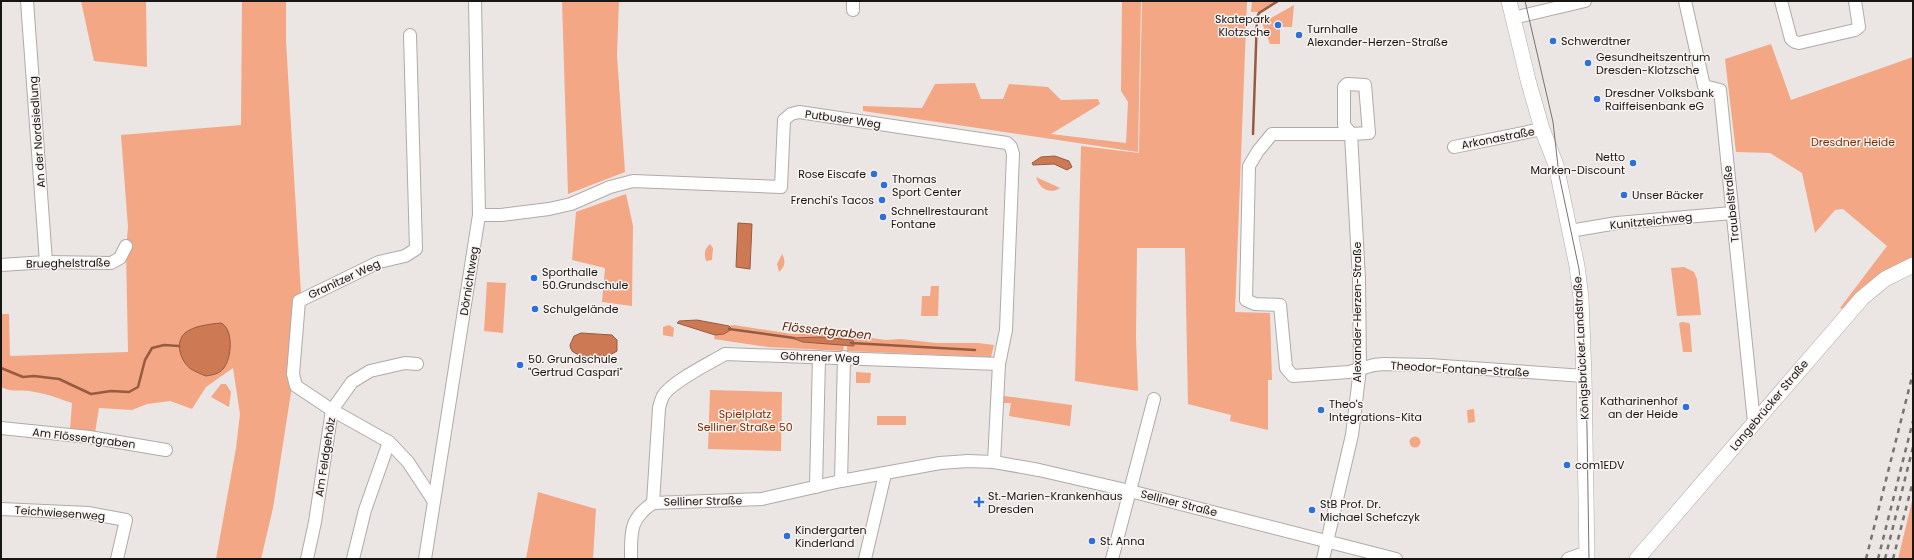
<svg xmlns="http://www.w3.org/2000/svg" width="1914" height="560" viewBox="0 0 1914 560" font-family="Poppins,sans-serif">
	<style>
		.green { fill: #f3a785 }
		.water { fill: #cd7954; stroke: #975b41 }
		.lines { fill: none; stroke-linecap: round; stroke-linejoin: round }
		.stream { stroke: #975b41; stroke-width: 2.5 }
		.minor-casing { stroke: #afaaa8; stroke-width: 14 }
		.major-casing { stroke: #afaaa8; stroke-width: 16 }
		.minor { stroke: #fff; stroke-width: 12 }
		.major { stroke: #fff; stroke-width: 15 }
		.tram { stroke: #767371; stroke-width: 1 }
		.rail { stroke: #767371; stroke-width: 2.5; stroke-dasharray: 5 5; stroke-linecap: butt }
		.poi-dot { fill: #2c70dc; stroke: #f8f3f1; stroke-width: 1.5 }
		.labels { text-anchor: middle; stroke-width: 3; stroke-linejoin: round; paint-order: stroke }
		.poi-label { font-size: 11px; fill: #181615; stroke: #f8f3f1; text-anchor: start }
		.street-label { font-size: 11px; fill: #181615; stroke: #f8f3f1 }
		.park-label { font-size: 11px; fill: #7c3002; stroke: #f8f3f1 }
		.water-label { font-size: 12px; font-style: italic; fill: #5b2408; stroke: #f8f3f1 }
	</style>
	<rect width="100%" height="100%" fill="#ebe6e3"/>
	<!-- green -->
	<g class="green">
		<path d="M81 1H146L147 67 94 61Z"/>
		<path d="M242 1H286V41L301 294 292 386 273 508 261 559H216L236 448 240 414 233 368 206 387 192 409 170 401 147 404 132 410 99 408 95 433 70 430 72 403C60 399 48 394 35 392 23 389 12 393 1 387V314H9L10 356 128 352 126 250 128 227 121 135 241 125Z"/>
		<path d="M562 1H619L617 55 625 172 568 194Z"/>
		<path d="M1122 1H1141L1138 152 863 111V106L922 108 935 84 975 83 981 99H1003L1009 84 1048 87 1061 100 1098 99 1100 104 1051 134 1126 143 1128 102 1121 91Z"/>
		<path d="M1142 1H1247L1235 312 1270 313 1272 380H1268V430L1230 421 1231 415 1188 404 1185 248H1137L1136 338 1138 391 1075 381 1081 146 1139 153Z"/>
		<path d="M1252 1H1276L1259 12H1251Z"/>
		<path d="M1294 5 1292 27H1280V44H1270L1262 23Z"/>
		<path d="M1771 44 1791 100 1913 57V263L1848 311 1840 308 1887 246 1843 209 1835 210 1815 233 1802 173 1770 153 1736 152 1725 59Z"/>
		<path d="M1036 177 1060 188C1049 195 1039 188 1036 177Z"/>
		<path d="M626 194 633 226 632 306 602 302 605 268 572 260 576 212Z"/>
		<path d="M710 244 713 248 712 260 706 261C704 254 704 249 710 244Z"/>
		<path d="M782 254C786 261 785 267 779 272L777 264Z"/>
		<path d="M1684 267 1694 272 1697 279 1701 315 1677 316 1671 268Z"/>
		<path d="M487 282 506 283 503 333 484 331Z"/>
		<path d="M931 286H939L938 316H921L922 296H930Z"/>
		<path d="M1682 322 1689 323 1690 325 1692 352H1683L1679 323Z"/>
		<path d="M669 325 674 328 673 337 663 335V327Z"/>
		<path d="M734 325 792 334H845L844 339 793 338 804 342 844 345 843 351 768 347 714 339 715 335 724 334 732 329 729 326Z"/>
		<path d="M849 335 886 340 901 339 936 343H978L994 345 991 357 847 351V345L854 346 853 340H849Z"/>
		<path d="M856 372 871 373 870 383H856Z"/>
		<path d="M221 384H226L231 392 229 407 211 397Z"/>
		<path d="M710 390 782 392 781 451 708 449Z"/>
		<path d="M1004 396 1072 405 1070 426 1009 416 1011 403H1004Z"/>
		<path d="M1474 409 1475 422 1468 423 1467 410Z"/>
		<rect x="877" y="416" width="29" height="9"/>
		<circle cx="1415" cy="442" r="5.5"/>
		<path d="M538 492 596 509 593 559H526Z"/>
		<path d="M1913 497V559H1898Z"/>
	</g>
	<!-- water -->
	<g class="water">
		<path d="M1055 156 1069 161 1072 167 1067 170 1054 164 1033 165 1032 163 1041 157Z"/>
		<path d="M738 223 752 224 750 269 736 267Z"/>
		<path d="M697 320 729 326 732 329 724 334 715 335 677 323 679 321Z"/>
		<path d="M221 323C234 329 232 359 223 369 219 374 212 375 206 376 201 374 196 372 191 369 181 362 174 343 185 333 193 326 210 324 221 323Z"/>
		<path d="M581 333 612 335 617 340V351C609 358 580 359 572 351 571 349 570 347 570 345L574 336Z"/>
		<path d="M792 338 820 337 853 340 854 346 803 342Z"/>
	</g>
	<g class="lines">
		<!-- stream -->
		<g class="stream">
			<path d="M1253 134 1257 17 1259 13 1278 1"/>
			<path d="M729 329 794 338"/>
			<path d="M851 343 975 350"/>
			<path d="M1 368 23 377 34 376 59 379 91 394 111 391 129 392 138 387 145 360 152 348 164 345 179 346"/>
		</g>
		<!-- minor casing -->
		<g class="minor-casing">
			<g id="minor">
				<path d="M27 1 46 262"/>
				<path d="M853 1V10"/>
				<path d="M1685 1 1704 86 1720 90 1754 422"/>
				<path d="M1781 1 1791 39 1795 42 1799 43 1855 30 1859 27 1855 1"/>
				<path d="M1513 18 1585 1"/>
				<path d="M410 35 416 249 405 256 379 262 299 301 293 374 296 386 332 410 389 442 408 462 433 500"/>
				<path d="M1351 134H1272L1258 151 1249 166 1246 300 1255 304 1280 305 1286 368 1293 376 1349 372 1374 365 1384 364 1429 365 1584 376"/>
				<path d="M1454 147 1542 129"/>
				<path d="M479 215H501L549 209 571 204 610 187 633 181 781 187 784 120 791 114 799 112 1007 143 1011 147 1013 154 1006 330 999 364 994 462"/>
				<path d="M1570 231 1617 223 1732 213"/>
				<path d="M1 265 46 262 111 263 120 258 126 246"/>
				<path d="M1 428 89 437 166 450"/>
				<path d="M841 481 844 357"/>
				<path d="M816 487 819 357"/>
				<path d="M653 503 659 408C660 404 661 400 663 396 671 382 710 363 725 354L999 364"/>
				<path d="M1 509 88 513 126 520 117 559"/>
				<path d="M307 559 315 522 332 410 352 382 370 371 405 363 417 364"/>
				<path d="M353 559 365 510 389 442"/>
				<path d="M425 559 479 215 475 1"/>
				<path d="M631 559C631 533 629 519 653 503L762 499 841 481 940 463 968 461 994 462 1039 470 1130 491 1396 559"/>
				<path d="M865 559 885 474"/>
				<path d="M1112 559 1154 399"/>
				<path d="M1323 559 1352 435 1360 369 1359 279 1351 134 1369 133 1365 85 1347 84 1344 87V125L1351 134"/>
				<path d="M1568 559 1587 552"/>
			</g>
		</g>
		<!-- major casing -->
		<g class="major-casing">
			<g id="major">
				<path d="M1509 1 1528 80 1542 129 1556 165 1577 266 1581 298 1584 376 1587 559"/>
				<path d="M1637 559 1862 298 1885 279 1913 265"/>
			</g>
		</g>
		<!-- minor -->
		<use href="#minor" class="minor"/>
		<!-- major -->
		<use href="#major" class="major"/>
		<!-- tram -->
		<path class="tram" d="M1525 1 1553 122 1559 175 1579 269 1582 298 1587 428 1589 559"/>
		<!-- rail -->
		<g class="rail">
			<path d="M1866 559 1913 373"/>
			<path d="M1878 559 1913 421"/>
			<path d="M1885 559 1913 447"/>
			<path d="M1893 559 1913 481"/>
		</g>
	</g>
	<!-- markers -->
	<g class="poi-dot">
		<circle cx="1278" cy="25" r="4"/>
		<circle cx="1299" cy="35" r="4"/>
		<circle cx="1553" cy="41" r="4"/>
		<circle cx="1588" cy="63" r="4"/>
		<circle cx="1597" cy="99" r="4"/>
		<circle cx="1633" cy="163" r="4"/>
		<circle cx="874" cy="174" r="4"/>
		<circle cx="884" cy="185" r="4"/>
		<circle cx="1624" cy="195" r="4"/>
		<circle cx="882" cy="200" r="4"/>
		<circle cx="883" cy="217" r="4"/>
		<circle cx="534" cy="278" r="4"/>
		<circle cx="535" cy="309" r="4"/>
		<circle cx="520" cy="365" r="4"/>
		<circle cx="1686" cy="407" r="4"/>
		<circle cx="1321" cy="410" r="4"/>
		<circle cx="1567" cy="465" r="4"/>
		<path d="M977 496h4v4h4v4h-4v4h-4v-4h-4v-4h4z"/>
		<circle cx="1312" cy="510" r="4"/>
		<circle cx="787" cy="536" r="4"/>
		<circle cx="1092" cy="541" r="4"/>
	</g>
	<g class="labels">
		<!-- poi labels -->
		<g class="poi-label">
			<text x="1270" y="23" text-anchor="end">Skatepark<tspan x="1270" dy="13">Klotzsche</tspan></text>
			<text x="1307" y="33">Turnhalle<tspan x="1307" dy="13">Alexander-Herzen-Straße</tspan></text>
			<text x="1561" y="45">Schwerdtner</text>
			<text x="1596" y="61">Gesundheitszentrum<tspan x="1596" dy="13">Dresden-Klotzsche</tspan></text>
			<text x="1605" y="97">Dresdner Volksbank<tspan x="1605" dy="13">Raiffeisenbank eG</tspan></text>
			<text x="1625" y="161" text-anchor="end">Netto<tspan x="1625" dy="13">Marken-Discount</tspan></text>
			<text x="866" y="178" text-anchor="end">Rose Eiscafe</text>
			<text x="892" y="183">Thomas<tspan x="892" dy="13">Sport Center</tspan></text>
			<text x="1632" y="199">Unser Bäcker</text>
			<text x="874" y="204" text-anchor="end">Frenchi's Tacos</text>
			<text x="891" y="215">Schnellrestaurant<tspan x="891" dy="13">Fontane</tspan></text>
			<text x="542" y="276">Sporthalle<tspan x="542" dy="13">50.Grundschule</tspan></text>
			<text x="543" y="313">Schulgelände</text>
			<text x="528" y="363">50. Grundschule<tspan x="528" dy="13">"Gertrud Caspari"</tspan></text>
			<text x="1678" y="405" text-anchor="end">Katharinenhof<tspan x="1678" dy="13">an der Heide</tspan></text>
			<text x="1329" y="408">Theo's<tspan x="1329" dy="13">Integrations-Kita</tspan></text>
			<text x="1575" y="469">com1EDV</text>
			<text x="988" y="500">St.-Marien-Krankenhaus<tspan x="988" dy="13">Dresden</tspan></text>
			<text x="1320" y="508">StB Prof. Dr.<tspan x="1320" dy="13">Michael Schefczyk</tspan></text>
			<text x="795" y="534">Kindergarten<tspan x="795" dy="13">Kinderland</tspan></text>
			<text x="1100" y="545">St. Anna</text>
		</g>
		<!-- street labels -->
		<g class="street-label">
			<text transform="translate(843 119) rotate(8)" y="4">Putbuser Weg</text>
			<text transform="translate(37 132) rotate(-94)" y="4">An der Nordsiedlung</text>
			<text transform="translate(1498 138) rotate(-11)" y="4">Arkonastraße</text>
			<text transform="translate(1731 204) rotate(-96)" y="4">Traubelstraße</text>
			<text transform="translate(1651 221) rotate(-6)" y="4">Kunitzteichweg</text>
			<text transform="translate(68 263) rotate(-1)" y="4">Brueghelstraße</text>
			<text transform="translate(344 279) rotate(-25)" y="4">Granitzer Weg</text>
			<text transform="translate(469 281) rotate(-81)" y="4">Dörnichtweg</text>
			<text transform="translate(1357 312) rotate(-90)" y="4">Alexander-Herzen-Straße</text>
			<text transform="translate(1581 348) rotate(-93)" y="4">Königsbrücker Landstraße</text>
			<text transform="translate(820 357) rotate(2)" y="4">Göhrener Weg</text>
			<text transform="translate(1460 369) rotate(3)" y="4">Theodor-Fontane-Straße</text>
			<text transform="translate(1769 405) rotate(-50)" y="4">Langebrücker Straße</text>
			<text transform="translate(84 438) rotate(7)" y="4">Am Flössertgraben</text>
			<text transform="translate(325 457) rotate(-81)" y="4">Am Feldgehölz</text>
			<text transform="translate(703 501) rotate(-1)" y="4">Selliner Straße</text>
			<text transform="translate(1179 503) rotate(14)" y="4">Selliner Straße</text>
			<text transform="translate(60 513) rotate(4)" y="4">Teichwiesenweg</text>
		</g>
		<!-- park labels -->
		<g class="park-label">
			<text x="1853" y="146">Dresdner Heide</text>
			<text x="745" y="418">Spielplatz<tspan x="745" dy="13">Selliner Straße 50</tspan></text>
		</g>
		<!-- water labels -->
		<g class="water-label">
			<text transform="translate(827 331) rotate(6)" y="4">Flössertgraben</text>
		</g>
	</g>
	<!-- border -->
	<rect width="1914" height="560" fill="none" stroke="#181615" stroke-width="4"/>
</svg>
